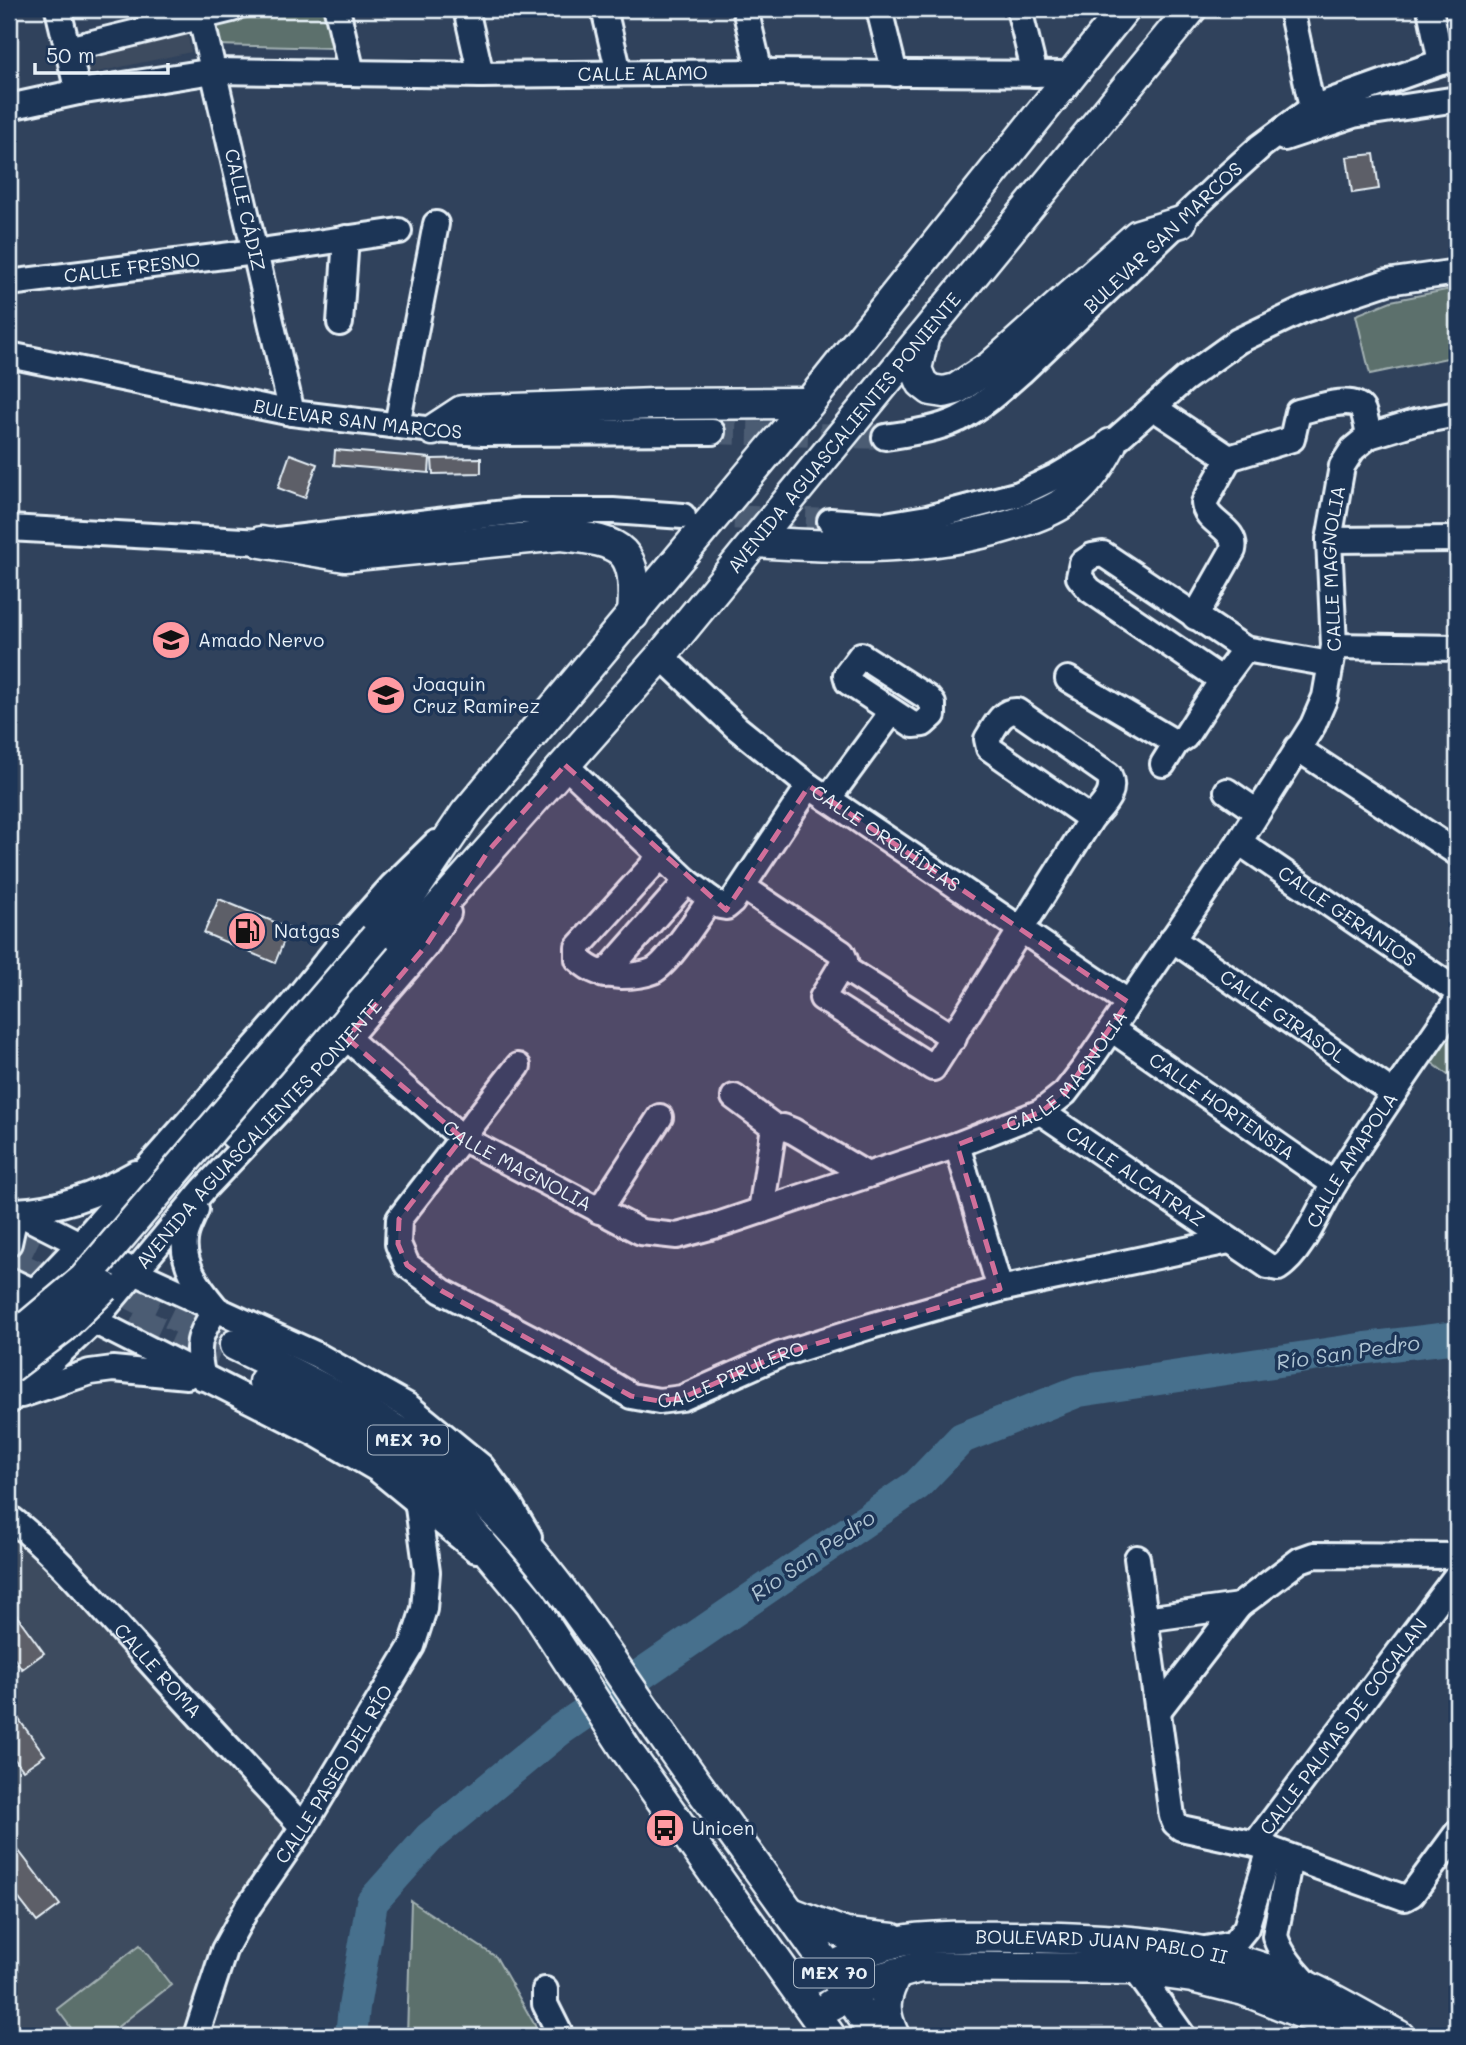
<svg xmlns="http://www.w3.org/2000/svg" width="1466" height="2045" viewBox="0 0 1466 2045" font-family="Mali,sans-serif">
	<style>
		.built { fill: #3e4b5f }
		.green { fill: #5b706c; stroke: #a2b0b2; stroke-width: 2 }
		.lines { fill: none; stroke-linecap: round; stroke-linejoin: round }
		.river { stroke: #46708d; stroke-width: 32 }
		.building { fill: #5d5f67; stroke: #e8f1f8; stroke-width: 2 }
		.minor-tunnel { stroke: #4c5c73; stroke-width: 24; stroke-dasharray: 24 12; stroke-linecap: butt }
		.major-tunnel { stroke: #4c5c73; stroke-width: 30; stroke-dasharray: 30 15; stroke-linecap: butt }
		.minor-casing { stroke: #e8f1f8; stroke-width: 30 }
		.major-casing { stroke: #e8f1f8; stroke-width: 35 }
		.minor { stroke: #1d3557; stroke-width: 24 }
		.major { stroke: #1d3557; stroke-width: 30 }
		.major-bridge-casing { stroke: #e8f1f8; stroke-width: 35; stroke-linecap: butt }
		.major-bridge { stroke: #1d3557; stroke-width: 30 }
		.marked { fill: #d16f9a; fill-opacity: 0.2; stroke: #d16f9a; stroke-width: 5; stroke-dasharray: 14 9; stroke-linejoin: round }
		.labels { text-anchor: middle; stroke-width: 7; stroke-linejoin: round; paint-order: stroke }
		.shield { fill: #1d3557; stroke: #abb9c8; stroke-width: 2 }
		.shield-label { font-size: 18px; font-weight: bold; fill: #e8f1f8 }
		.street-label { font-size: 19px; fill: #e8f1f8; stroke: #1d3557 }
		.poi-label { font-size: 19px; fill: #e8f1f8; stroke: #1d3557; text-anchor: start }
		.water-label { font-size: 21px; font-style: italic; fill: #afc4d3; stroke: #1d3557 }
	</style>
	<rect width="100%" height="100%" fill="#30425c"/>
	<filter id="ink" filterUnits="userSpaceOnUse"><feTurbulence type="fractalNoise" baseFrequency=".0143" numOctaves="2"/><feDisplacementMap in="SourceGraphic" scale="14" xChannelSelector="R" yChannelSelector="G"/><feConvolveMatrix kernelMatrix="1 2 1 2 8 2 1 2 1" color-interpolation-filters="sRGB"/></filter>
	<g filter="url(#ink)">
		<!-- built -->
		<g class="built">
			<path d="M187 32 191 52 88 74 83 60Z"/>
			<path d="M9 1517 303 1827 246 1910 196 2036H9Z"/>
		</g>
		<!-- green -->
		<g class="green">
			<path d="M283 9H324L332 48 215 45 211 27Z"/>
			<path d="M1446 290H1457V356L1370 374 1356 315 1391 301Z"/>
			<path d="M1457 1024V1082L1431 1062Z"/>
			<path d="M411 1901 496 1957 541 2036H407Z"/>
			<path d="M140 1945 171 1985 106 2036H77L57 2009Z"/>
		</g>
		<g class="lines">
			<!-- river -->
			<path class="river" d="M351 2036 354 2007 372 1902 430 1837 560 1730 917 1485 962 1438 1079 1391 1366 1348 1457 1337"/>
		</g>
		<!-- building -->
		<g class="building">
			<path d="M1374 154 1379 189 1352 193 1347 157Z"/>
			<path d="M335 450 430 458 429 473 334 465Z"/>
			<path d="M290 454 317 464 305 498 278 488Z"/>
			<path d="M481 458V473L433 474 432 459Z"/>
			<path d="M219 899 289 928 275 963 204 933Z"/>
			<path d="M9 1605 44 1653 22 1669 9 1651Z"/>
			<path d="M9 1706 45 1755 23 1770 9 1752Z"/>
			<path d="M9 1838 60 1905 37 1922 9 1886Z"/>
			<path d="M9 1949 16 1958 9 1964Z"/>
		</g>
		<g class="lines">
			<!-- minor-tunnel -->
			<g class="minor-tunnel">
				<path d="M712 432 885 437"/>
				<path d="M698 516 830 521"/>
			</g>
			<!-- major-tunnel -->
			<g class="major-tunnel">
				<path d="M9 1235 235 1345"/>
				<path d="M9 1263 218 1359"/>
			</g>
			<!-- minor casing -->
			<g class="minor-casing">
				<g id="minor">
					<path d="M58 9 78 92"/>
					<path id="s1" d="M199 9 292 413"/>
					<path d="M337 9 352 73"/>
					<path d="M466 9 481 75"/>
					<path d="M604 9 619 73"/>
					<path d="M745 9 760 72"/>
					<path d="M879 9 895 74"/>
					<path d="M1019 9 1035 74"/>
					<path d="M1291 9 1312 108"/>
					<path d="M1430 9 1441 62"/>
					<path d="M68 49 232 9"/>
					<path id="s2" d="M9 107 78 92 214 71 481 75 760 72 1071 74"/>
					<path d="M1284 138 1353 115 1457 99"/>
					<path id="s3" d="M9 283 255 252 399 231"/>
					<path d="M340 323 346 238"/>
					<path id="s4" d="M9 355 292 413 433 430 483 433 712 432"/>
					<path d="M1154 408 1229 458"/>
					<path d="M397 425 436 224"/>
					<path id="s5" d="M885 437C910 433 936 430 959 419 982 407 1002 389 1021 372L1221 182 1261 146 1312 108 1441 62 1457 59"/>
					<path d="M1229 458 1292 439 1298 412C1313 409 1352 394 1362 409 1366 416 1367 428 1369 436"/>
					<path d="M830 521 885 525 927 518 1019 494 1057 476 1111 444 1185 379 1238 341 1303 310 1387 282 1457 272"/>
					<path d="M9 528 261 542 521 511H613L683 516"/>
					<path d="M1329 540 1457 539"/>
					<path d="M1195 617 1233 550C1238 528 1205 523 1204 503L1229 458"/>
					<path d="M1334 646 1457 648"/>
					<path d="M861 655 928 698 933 704V715L923 724 913 725 848 682 846 675Z"/>
					<path id="s6" d="M661 656 737 728 809 786 1128 1002"/>
					<path d="M1068 679 1176 743"/>
					<path d="M1222 680 1090 590 1079 577 1082 563 1092 556 1103 554 1245 649 1330 664"/>
					<path d="M1297 748 1457 853"/>
					<path d="M1163 764 1176 743 1185 737 1222 680 1245 649"/>
					<path d="M565 765 687 881 720 906 726 907 732 902 809 786"/>
					<path d="M1227 791 1257 812"/>
					<path d="M828 799 892 712"/>
					<path id="s7" d="M1239 842 1457 991"/>
					<path d="M661 856 578 947V959C592 972 603 975 621 976 632 976 643 975 653 971 669 963 699 915 711 899"/>
					<path d="M743 887 842 953 845 960 822 998 933 1068 1091 819C1102 805 1117 794 1109 775L1017 711C1001 710 995 727 987 739L989 748 1091 819"/>
					<path id="s8" d="M1172 939 1393 1093"/>
					<path d="M841 966 954 1038"/>
					<path d="M604 975 687 881"/>
					<path id="s9" d="M1111 1029 1334 1184"/>
					<path id="s10" d="M347 1038 462 1138 641 1232 677 1236 721 1224 957 1145 1041 1112 1065 1093 1085 1067 1239 842 1313 725 1325 697 1334 646 1329 540 1342 466 1353 449 1369 436 1415 422 1457 414"/>
					<path id="s11" d="M518 1066 399 1219 398 1244 407 1265 442 1291 562 1354 631 1396 659 1401 682 1398 779 1355 871 1326 1000 1289 1229 1241"/>
					<path d="M734 1097 776 1128 783 1127 793 1131 867 1175"/>
					<path id="s12" d="M1041 1112 1268 1266 1278 1268C1302 1253 1319 1209 1334 1184 1373 1122 1415 1062 1457 1001"/>
					<path d="M957 1145 1000 1289"/>
					<path d="M9 1208 135 1272 317 1355 408 1406 481 1466 510 1505 529 1537"/>
					<path d="M196 1209C193 1217 188 1226 186 1234 179 1262 200 1289 216 1308"/>
					<path d="M599 1211 660 1117"/>
					<path d="M761 1211 773 1133 776 1128"/>
					<path d="M9 1243 16 1211C59 1209 99 1194 136 1173"/>
					<path d="M9 1280 47 1298"/>
					<path d="M9 1314 34 1292 79 1245 290 1007 342 942 392 886 436 843"/>
					<path d="M80 1314 315 1433 377 1469 476 1550"/>
					<path d="M203 1378C195 1346 198 1336 216 1309"/>
					<path d="M21 1395 90 1372 113 1369 187 1376"/>
					<path id="s13" d="M9 1401 94 1321 203 1190 347 1038 425 947 448 913"/>
					<path id="s14" d="M9 1517C59 1556 100 1607 143 1654 196 1713 249 1770 303 1827"/>
					<path d="M1137 1558 1172 1816 1175 1823 1181 1828 1255 1844 1405 1898 1412 1894 1457 1833"/>
					<path d="M1145 1619 1239 1606 1300 1560 1314 1555 1457 1556"/>
					<path d="M1158 1711 1239 1606"/>
					<path id="s15" d="M1255 1844 1457 1575"/>
					<path d="M1290 1858 1275 1936C1281 1956 1296 1972 1310 1987"/>
					<path d="M1200 1950 1233 1944 1246 1928 1270 1849"/>
					<path d="M1134 1956 1135 1969 1183 2036"/>
					<path d="M545 1990V2004L561 2036"/>
					<path id="s16" d="M196 2036 224 1950 246 1910 303 1827 412 1646 424 1609 427 1572 417 1500"/>
				</g>
			</g>
			<!-- major casing -->
			<g class="major-casing">
				<g id="major">
					<path d="M923 339 916 369 922 383 931 390 944 392 956 389 991 366 1138 235 1181 222"/>
					<path d="M433 430 462 411 655 404 809 403"/>
					<path d="M261 542 345 556 561 535C624 541 638 549 633 615"/>
					<path d="M756 542C841 548 928 551 1011 525 1027 520 1045 514 1060 505 1084 489 1098 469 1111 444"/>
					<path d="M376 937 408 899 466 813 809 403 1124 9"/>
					<path id="s17" d="M235 1134 340 1019 661 656 1191 9"/>
					<path d="M235 1345C305 1379 375 1413 438 1459 451 1469 462 1481 473 1491 551 1563 601 1648 661 1733 732 1835 807 1933 876 2036"/>
					<path d="M264 1382 345 1426 398 1462 445 1500 531 1603 627 1751 830 2036"/>
					<path d="M789 1912 846 1934 893 1939"/>
					<path id="s18" d="M814 1978C842 1961 875 1945 907 1940 945 1935 986 1937 1024 1937 1103 1939 1180 1941 1256 1966 1306 1982 1352 2010 1399 2036"/>
					<path d="M831 2005 881 1978 920 1967 1135 1969 1192 1977 1244 1990 1307 2015 1348 2036"/>
					<path d="M894 2036C882 2011 883 1998 897 1973"/>
				</g>
			</g>
			<!-- minor -->
			<use href="#minor" class="minor"/>
			<!-- major -->
			<use href="#major" class="major"/>
			<!-- major-bridge casing -->
			<g class="major-bridge-casing">
				<g id="major-bridge">
					<path d="M9 1342 84 1279 376 937"/>
					<path d="M9 1368 62 1328 104 1287"/>
				</g>
			</g>
			<!-- major-bridge -->
			<use href="#major-bridge" class="major-bridge"/>
		</g>
	</g>
	<!-- marked area -->
	<path class="marked" d="M565 765 726 910 809 786 1128 1002 1065 1093 1041 1112 957 1145 1000 1289 779 1355 682 1398 659 1401 631 1396 442 1291 407 1265 398 1244 399 1219 462 1138 347 1038 425 947 489 850Z"/>
	<!-- icons -->
	<defs>
		<g id="school-disc" transform="scale(2.0125)"><circle r="9.5" fill="#ff9aa2" stroke="#1d3557"/><path d="M0-5L7-2L0 1L-7-2ZM-4 1L0 2.5L4 1V4Q0 6-4 4Z" fill="#111"/></g>
		<g id="fuel-disc" transform="scale(2.0125)"><circle r="9.5" fill="#ff9aa2" stroke="#1d3557"/><path d="M-5.5-6h7V0h2V4h1.3V-2.5L3-4.5l.8-.8L6-3V5H2.5V1h-1V6h-7ZM-4.2-4.7v3.2H.2V-4.7Z" fill="#111"/></g>
		<g id="bus-disc" transform="scale(2.0125)"><circle r="9.5" fill="#ff9aa2" stroke="#1d3557"/><path d="M-5-6H5V4H4V6H2V4H-2V6H-4V4H-5ZM-3.5-4V0h7V-4ZM-3.5 1.2v1.5H-2V1.2ZM2 1.2v1.5H3.5V1.2Z" fill="#111"/></g>
	</defs>
	<g fill-rule="evenodd">
		<use href="#school-disc" x="171" y="640"/>
		<use href="#school-disc" x="386" y="695"/>
		<use href="#fuel-disc" x="247" y="931"/>
		<use href="#bus-disc" x="665" y="1828"/>
	</g>
	<g class="labels">
		<!-- shield labels -->
		<g class="shield">
			<rect x="368" y="1425.5" width="80" height="29" rx="5"/>
			<rect x="794" y="1958.5" width="80" height="29" rx="5"/>
		</g>
		<g class="shield-label">
			<text x="408" y="1446">MEX 70</text>
			<text x="834" y="1979">MEX 70</text>
		</g>
		<!-- street labels -->
		<g class="street-label">
			<text dy="7" stroke="none"><textPath href="#s2" startOffset="637">CALLE ÁLAMO</textPath></text>
			<text dy="7" stroke="none"><textPath href="#s1" startOffset="206">CALLE CÁDIZ</textPath></text>
			<text dy="7" stroke="none"><textPath href="#s5" startOffset="350">BULEVAR SAN MARCOS</textPath></text>
			<text dy="7" stroke="none"><textPath href="#s3" startOffset="124">CALLE FRESNO</textPath></text>
			<text dy="7" stroke="none"><textPath href="#s4" startOffset="355">BULEVAR SAN MARCOS</textPath></text>
			<text dy="7" stroke="none"><textPath href="#s17" startOffset="929">AVENIDA AGUASCALIENTES PONIENTE</textPath></text>
			<text dy="7" stroke="none"><textPath href="#s10" startOffset="1410">CALLE MAGNOLIA</textPath></text>
			<text dy="7" stroke="none"><textPath href="#s6" startOffset="290">CALLE ORQUÍDEAS</textPath></text>
			<text dy="7" stroke="none"><textPath href="#s7" startOffset="131">CALLE GERANIOS</textPath></text>
			<text dy="7" stroke="none"><textPath href="#s8" startOffset="135">CALLE GIRASOL</textPath></text>
			<text dy="7" stroke="none"><textPath href="#s10" startOffset="822">CALLE MAGNOLIA</textPath></text>
			<text dy="7" stroke="none"><textPath href="#s9" startOffset="135">CALLE HORTENSIA</textPath></text>
			<text dy="7" stroke="none"><textPath href="#s13" startOffset="366">AVENIDA AGUASCALIENTES PONIENTE</textPath></text>
			<text dy="7" stroke="none"><textPath href="#s12" startOffset="416">CALLE AMAPOLA</textPath></text>
			<text dy="7" stroke="none"><textPath href="#s10" startOffset="214">CALLE MAGNOLIA</textPath></text>
			<text dy="7" stroke="none"><textPath href="#s12" startOffset="114">CALLE ALCATRAZ</textPath></text>
			<text dy="7" stroke="none"><textPath href="#s11" startOffset="607">CALLE PIRULERO</textPath></text>
			<text dy="7" stroke="none"><textPath href="#s14" startOffset="214">CALLE ROMA</textPath></text>
			<text dy="7" stroke="none"><textPath href="#s15" startOffset="147">CALLE PALMAS DE COCALAN</textPath></text>
			<text dy="7" stroke="none"><textPath href="#s16" startOffset="298">CALLE PASEO DEL RÍO</textPath></text>
			<text dy="7" stroke="none"><textPath href="#s18" startOffset="296">BOULEVARD JUAN PABLO II</textPath></text>
		</g>
		<!-- poi labels -->
		<g class="poi-label">
			<text x="198" y="647">Amado Nervo</text>
			<text x="413" y="691">Joaquin<tspan x="413" dy="22">Cruz Ramirez</tspan></text>
			<text x="274" y="938">Natgas</text>
			<text x="692" y="1835">Unicen</text>
		</g>
		<!-- water labels -->
		<g class="water-label">
			<text transform="translate(1348 1353) rotate(-8)" y="7">Río San Pedro</text>
			<text transform="translate(813 1556) rotate(-34)" y="7">Río San Pedro</text>
		</g>
	</g>
	<!-- margin -->
	<rect width="1466" height="2045" fill="none" stroke="#1d3557" stroke-width="35"/>
	<rect x="18" y="18" width="1431" height="2010" fill="none" stroke="#e8f1f8" stroke-width="2.5" filter="url(#ink)"/>
	<!-- scale -->
	<path d="M35 63v10h133v-10" fill="none" stroke="#e8f1f8" stroke-width="3.5"/>
	<text x="46" y="63" font-size="21" fill="#e8f1f8" stroke="#1d3557" stroke-width="5" paint-order="stroke">50 m</text>
</svg>
